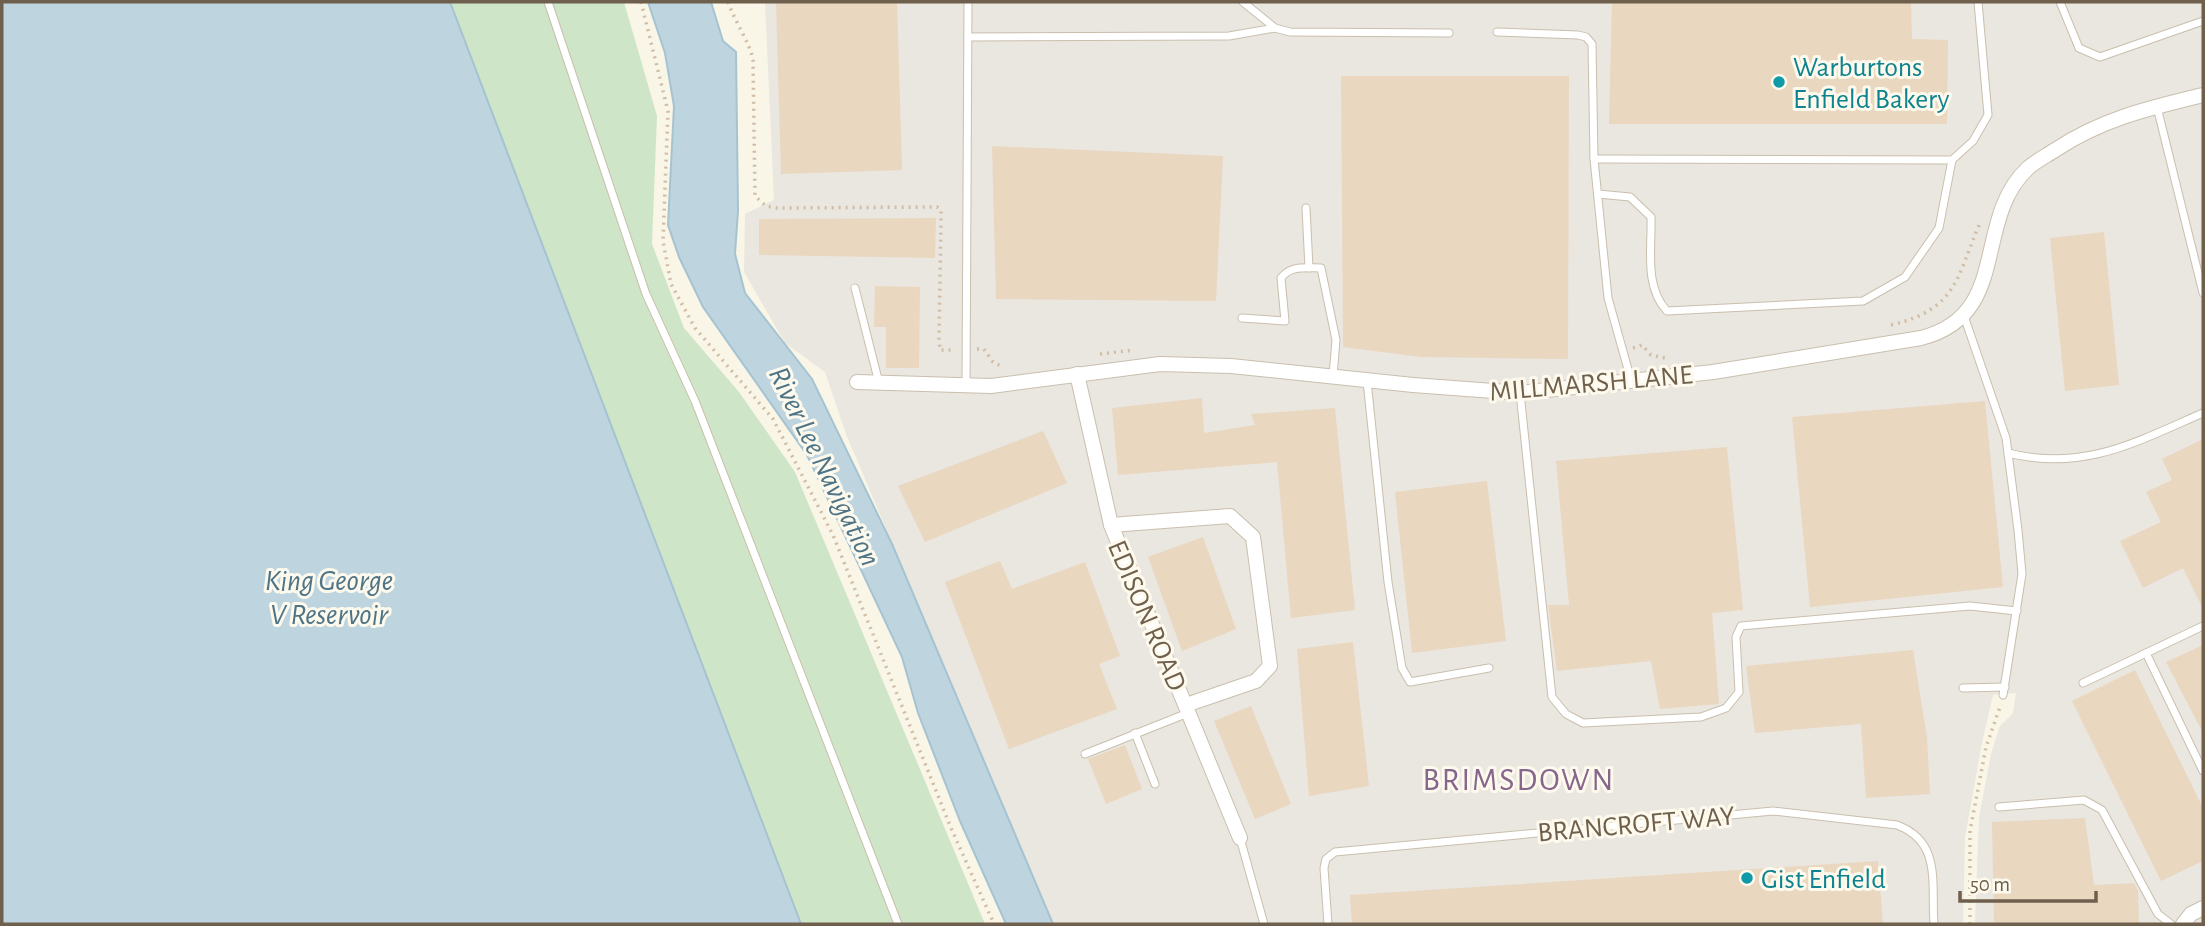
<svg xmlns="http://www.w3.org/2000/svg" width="2205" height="926" viewBox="0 0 2205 926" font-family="'Alegreya Sans',sans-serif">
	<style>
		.industrial { fill: #eae6e0 }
		.green { fill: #cee5c7 }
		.water { fill: #bed5e0; stroke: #a5c3d1; stroke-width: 2 }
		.building { fill: #e9d7c0 }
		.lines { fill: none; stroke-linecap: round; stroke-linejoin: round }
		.service-casing { stroke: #c9bfae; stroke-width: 9 }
		.minor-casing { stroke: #c9bfae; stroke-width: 16 }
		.path { stroke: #d0bda5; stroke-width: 3.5; stroke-dasharray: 2 5; stroke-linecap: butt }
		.service { stroke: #fff; stroke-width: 7 }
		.minor { stroke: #fff; stroke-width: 14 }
		.culture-dot { fill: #0f9aa8; stroke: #fdf9ec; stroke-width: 2.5 }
		.labels { text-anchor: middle; stroke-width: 6; stroke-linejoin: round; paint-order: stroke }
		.culture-label { font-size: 28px; fill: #0d838f; stroke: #fdf9ec; text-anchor: start }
		.street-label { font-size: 28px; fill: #6f604e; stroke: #fdf9ec }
		.water-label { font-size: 30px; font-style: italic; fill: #4e7487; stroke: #fdf9ec }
		.quarter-label { font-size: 32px; letter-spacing: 2px; fill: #86668c; stroke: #fdf9ec }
	</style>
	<rect width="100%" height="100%" fill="#f9f5e7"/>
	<!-- industrial -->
	<path class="industrial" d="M765 2H2203V924H1975L1979 818 1991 754 2000 726 2013 713 2016 693 1993 695 1982 743 1965 837 1963 924H1053L846 434 825 372 785 343 744 272 745 214 774 200Z"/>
	<!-- green -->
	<path class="green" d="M450 2H624L657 116 652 244 684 328 739 392 795 472 985 924H801Z"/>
	<!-- water -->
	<g class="water">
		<path d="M2 2H450L801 924H2Z"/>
		<path d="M648 2H711L723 41 736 52 738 211 735 254 745 293 812 379 892 544 1053 924H1006L960 821 918 713 902 657 807 455 703 307 679 257 668 225 674 106 665 53Z"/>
	</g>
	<!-- building -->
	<g class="building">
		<path d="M776 2H897L902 170 781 174Z"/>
		<path d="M1612 2H1911L1912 39 1948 40 1947 124H1609Z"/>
		<path d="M1341 76H1569L1568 359 1421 357 1343 347Z"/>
		<path d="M992 146 1223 156 1216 301 996 299Z"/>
		<path d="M936 218 935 258 759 255V219Z"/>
		<path d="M2104 232 2119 385 2065 391 2050 238Z"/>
		<path d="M875 286 920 287 919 368H886V327H874Z"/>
		<path d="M1202 398 1204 433 1255 425 1251 414 1335 408 1355 610 1291 618 1277 462 1118 475 1112 408Z"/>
		<path d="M1985 401 2003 587 1810 607 1792 417Z"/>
		<path d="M1043 431 1067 483 925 542 898 486Z"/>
		<path d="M2203 439V609L2183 568 2143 588 2120 541 2161 522 2146 492 2172 480 2162 459Z"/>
		<path d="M1727 447 1743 610 1712 613 1719 704 1660 709 1651 661 1557 671 1548 605H1569L1556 461Z"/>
		<path d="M1487 481 1506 641 1412 653 1395 492Z"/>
		<path d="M1203 537 1236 629 1182 651 1148 557Z"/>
		<path d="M1000 561 1012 589 1085 562 1120 656 1099 664 1117 709 1009 749 945 582Z"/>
		<path d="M1353 642 1369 786 1309 796 1297 649Z"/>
		<path d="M2203 645V733L2166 662Z"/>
		<path d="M1913 650 1927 738 1930 794 1866 798 1861 724 1755 733 1746 666Z"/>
		<path d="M2135 670 2203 808V861L2161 881 2072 701Z"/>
		<path d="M1251 706 1291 804 1255 819 1214 721Z"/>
		<path d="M1125 745 1142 789 1106 804 1088 759Z"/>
		<path d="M2085 818 2094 885 2134 883 2138 891 2139 924H1994L1992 822Z"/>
		<path d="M1878 861 1883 924H1352L1350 895Z"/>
	</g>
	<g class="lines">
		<!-- service casing -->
		<g class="service-casing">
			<g id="service">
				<path d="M548 2 646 294 695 401 898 924"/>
				<path d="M1243 2 1275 28 1290 32 1449 33"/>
				<path d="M2060 2 2079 48 2100 57 2203 21"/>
				<path d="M1497 32 1578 35 1586 37 1592 44 1594 159 1608 298 1631 380"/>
				<path d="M968 37 1229 36 1275 28"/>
				<path d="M2157 107 2203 293"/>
				<path d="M1594 159 1952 160 1973 141 1988 115 1978 2"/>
				<path d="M1598 194 1630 197 1651 217C1652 248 1644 287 1667 311L1863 301 1905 277 1939 228 1952 160"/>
				<path d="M1306 208 1309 268"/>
				<path d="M855 288 879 383"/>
				<path d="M1964 316 2006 438 2018 530 2022 574 2003 695"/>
				<path d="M1242 318 1285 321 1281 278C1291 265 1306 268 1321 268L1336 340 1333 376"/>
				<path d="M1367 381 1388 582 1402 668 1410 682 1489 668"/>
				<path d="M966 386 968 2"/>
				<path d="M1520 393 1552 697 1566 714 1583 723 1701 717 1726 708 1739 692 1736 637 1741 626 1970 606 2017 611"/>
				<path d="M2008 453C2083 472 2136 442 2203 413"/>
				<path d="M2146 653 2203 771"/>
				<path d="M2083 683 2203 626"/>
				<path d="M1963 688 2005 687"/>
				<path d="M1135 733 1155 784"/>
				<path d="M1085 754 1188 713"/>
				<path d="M1999 807 2084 800 2102 810 2158 914 2171 924"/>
				<path d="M1240 838 1264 924"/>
				<path d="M1328 924 1324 868 1326 859 1335 852 1773 811 1897 825C1942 842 1931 883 1934 924"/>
			</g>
		</g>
		<!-- minor casing -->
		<g class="minor-casing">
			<g id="minor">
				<path d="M1077 374 1111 525 1240 838"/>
				<path d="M857 382 991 386 1160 364 1231 366 1413 385 1520 393 1713 372 1921 338C2012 315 1972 220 2028 168 2036 161 2046 156 2055 150 2102 119 2149 108 2203 95"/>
				<path d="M1111 525 1230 516 1253 537 1270 666 1256 681 1186 705"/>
				<path d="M2183 924 2191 914 2203 908"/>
			</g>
		</g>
		<!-- path -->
		<g class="path">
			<path d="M641 2 668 111 663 241 671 284 695 328 773 419 833 535 951 828 994 924"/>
			<path d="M728 2C734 20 751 45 753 60L755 196 766 206 777 208 937 207 941 210V222L939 338 940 350H955"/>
			<path d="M1891 325C1958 309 1956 278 1980 223"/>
			<path d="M1633 348 1642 345 1651 355 1669 359"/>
			<path d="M977 349H984L993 362 1003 367"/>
			<path d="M1100 354 1134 350"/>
			<path d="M1970 924V831L1986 747 2001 704"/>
		</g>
		<!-- service -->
		<use href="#service" class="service"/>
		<!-- minor -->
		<use href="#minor" class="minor"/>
	</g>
	<!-- markers -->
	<g class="culture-dot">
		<circle cx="1779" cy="82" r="7"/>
		<circle cx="1747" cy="878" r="7"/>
	</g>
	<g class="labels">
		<!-- culture labels -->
		<g class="culture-label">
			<text x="1793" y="76">Warburtons<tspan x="1793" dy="32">Enfield Bakery</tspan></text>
			<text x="1761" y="888">Gist Enfield</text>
		</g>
		<!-- street labels -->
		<g class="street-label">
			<text transform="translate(1591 382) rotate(-5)" y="10">MILLMARSH LANE</text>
			<text transform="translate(1148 615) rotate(67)" y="10">EDISON ROAD</text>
			<text transform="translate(1636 823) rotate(-5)" y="10">BRANCROFT WAY</text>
		</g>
		<!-- water labels -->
		<g class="water-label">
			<text transform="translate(825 466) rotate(64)" y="10">River Lee Navigation</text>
			<text x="329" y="590">King George<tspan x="329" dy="34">V Reservoir</tspan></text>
		</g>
		<!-- quarter labels -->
		<g class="quarter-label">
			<text x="1519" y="790">BRIMSDOWN</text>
		</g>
	</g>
	<!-- border -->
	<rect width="2205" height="926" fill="none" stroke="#6f604e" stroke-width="7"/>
	<!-- scale -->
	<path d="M1960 891v10h136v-10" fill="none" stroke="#6f604e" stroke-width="3.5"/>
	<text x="1970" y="891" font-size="21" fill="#6f604e" stroke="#fdf9ec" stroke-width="5" paint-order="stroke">50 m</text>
</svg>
